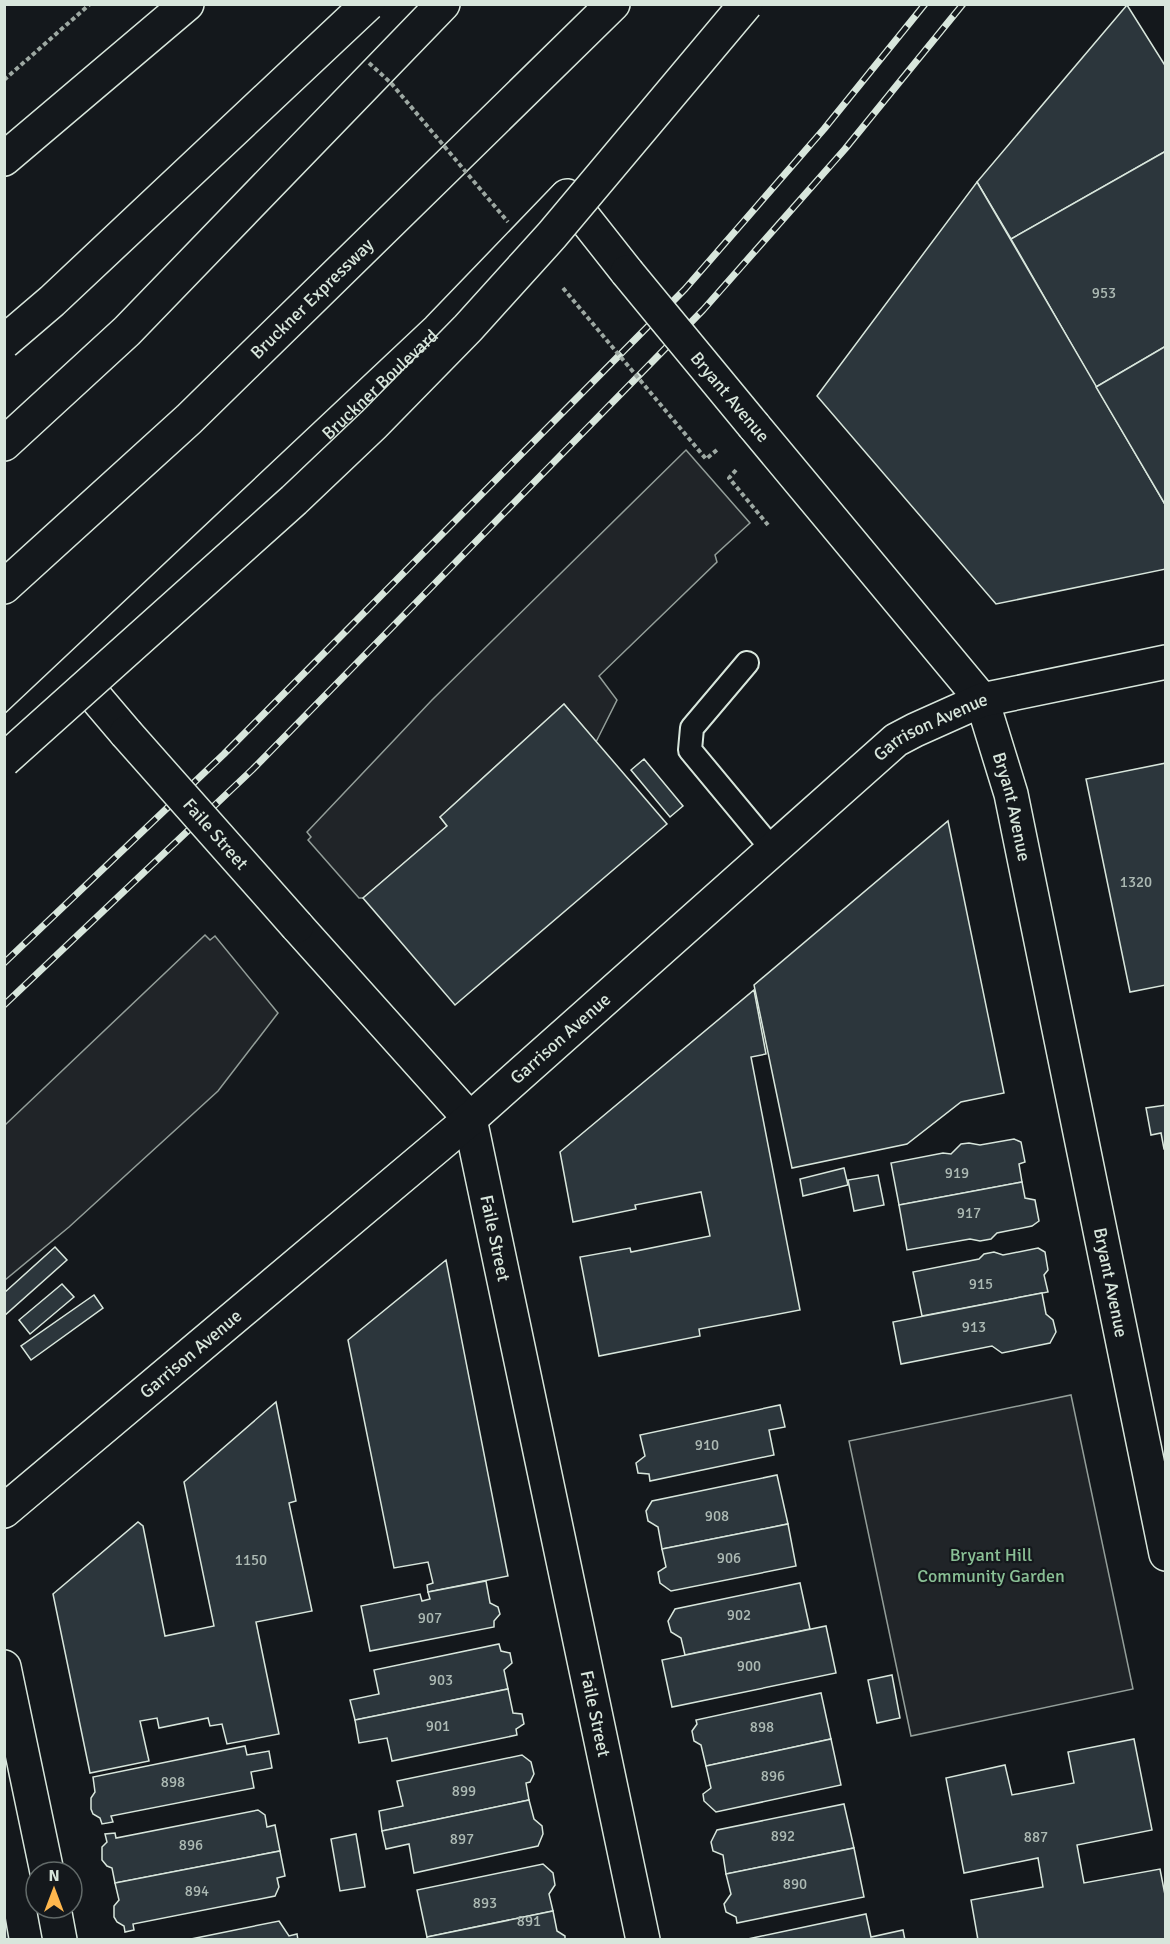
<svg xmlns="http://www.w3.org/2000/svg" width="1170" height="1944" viewBox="0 0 1170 1944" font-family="Signika,sans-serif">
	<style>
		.green { fill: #202428; stroke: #939e99; stroke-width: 1.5 }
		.building { fill: #2c363c; stroke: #d8e6dc; stroke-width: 1.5 }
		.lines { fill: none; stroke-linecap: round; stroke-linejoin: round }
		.lane-casing { stroke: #d8e6dc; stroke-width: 26 }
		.street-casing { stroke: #d8e6dc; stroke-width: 36 }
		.secondary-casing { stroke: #d8e6dc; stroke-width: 36 }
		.highway-casing { stroke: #d8e6dc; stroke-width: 36 }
		.path { stroke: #9da8a2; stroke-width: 4; stroke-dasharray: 4.5 3; stroke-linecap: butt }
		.lane { stroke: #14181c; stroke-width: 22 }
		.street { stroke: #14181c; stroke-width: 33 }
		.secondary { stroke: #14181c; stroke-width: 33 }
		.highway { stroke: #14181c; stroke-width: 33 }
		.rail-casing { stroke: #d8e6dc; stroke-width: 7 }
		.rail { stroke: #14181c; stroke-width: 4.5; stroke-dasharray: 14; stroke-linecap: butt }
		.street-bridge-casing { stroke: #d8e6dc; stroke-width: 36; stroke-linecap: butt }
		.secondary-bridge-casing { stroke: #d8e6dc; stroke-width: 36; stroke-linecap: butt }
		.highway-bridge-casing { stroke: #d8e6dc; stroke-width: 36; stroke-linecap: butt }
		.path-bridge { stroke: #9da8a2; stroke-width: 4; stroke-dasharray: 4.5 3; stroke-linecap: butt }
		.street-bridge { stroke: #14181c; stroke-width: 33 }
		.secondary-bridge { stroke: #14181c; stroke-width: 33 }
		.highway-bridge { stroke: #14181c; stroke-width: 33 }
		.labels { text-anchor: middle; stroke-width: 4.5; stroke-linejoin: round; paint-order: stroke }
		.number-label { font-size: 15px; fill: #adbab4 }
		.street-label { font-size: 18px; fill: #d8e6dc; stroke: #14181c }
		.park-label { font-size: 18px; fill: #8ac095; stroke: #14181c }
	</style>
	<rect width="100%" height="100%" fill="#14181c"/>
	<!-- green -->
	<g class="green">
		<path d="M686 450 750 523 715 555 717 562 599 676 617 700 596 742 564 704 440 817 447 826 363 898H359L308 840 311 837 307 832 432 700Z"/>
		<path d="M205 935 210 940 215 936 278 1013 218 1091 69 1227 5 1280V1125Z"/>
		<path d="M1071 1395 1133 1689 911 1736 849 1441Z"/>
	</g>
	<!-- building -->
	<g class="building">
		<path d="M1127 5 1166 67V151L1011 239 977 182Z"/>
		<path d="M1166 151V346L1096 387 1011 239Z"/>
		<path d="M977 182 1166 506V569L996 604 817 396Z"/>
		<path d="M1166 346V506L1096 387Z"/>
		<path d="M564 704 667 824 455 1005 363 898 447 826 440 817Z"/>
		<path d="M644 759 683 806 670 817 631 770Z"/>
		<path d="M1166 763V985L1130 992 1086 779Z"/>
		<path d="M948 821 1004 1093 961 1102 907 1144 792 1168 754 985Z"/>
		<path d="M754 990 766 1054 751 1057 800 1310 699 1329 700 1336 599 1356 580 1257 630 1248 631 1252 710 1236 701 1192 635 1205 636 1209 573 1222 560 1152Z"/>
		<path d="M1166 1105V1149H1164L1161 1133 1151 1135 1146 1108Z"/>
		<path d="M1014 1139 1021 1142 1025 1162 1019 1164 1022 1182 899 1205 891 1163 943 1153 951 1154 961 1144 969 1143 980 1145Z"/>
		<path d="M844 1168 848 1185 803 1196 800 1179Z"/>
		<path d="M878 1175 884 1205 854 1211 848 1180Z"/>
		<path d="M1022 1182 1025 1198 1035 1200 1039 1221 1032 1226 997 1233 991 1239 980 1241 970 1239 907 1250 899 1205Z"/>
		<path d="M55 1247 67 1260 4 1316V1293Z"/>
		<path d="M1038 1248 1045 1252 1048 1270 1044 1275 1048 1292 922 1316 913 1272 979 1259 984 1254 994 1252 1003 1255Z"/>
		<path d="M446 1260 508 1576 428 1592 427 1585 433 1583 428 1562 394 1568 348 1340Z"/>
		<path d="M62 1284 74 1297 30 1334 19 1320Z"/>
		<path d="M1042 1293 1046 1314 1053 1320 1056 1332 1050 1343 1002 1353 992 1346 901 1364 893 1322Z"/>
		<path d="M94 1295 103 1308 31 1360 21 1346Z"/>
		<path d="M276 1402 296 1501 289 1503 312 1611 256 1622 279 1734 227 1744 222 1724 210 1726 208 1718 159 1728 157 1718 140 1721 149 1761 90 1773 53 1594 138 1522 143 1526 165 1636 214 1626 184 1482Z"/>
		<path d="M780 1405 785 1427 769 1430 774 1455 650 1481 649 1474 638 1473 636 1463 645 1456 640 1435Z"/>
		<path d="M777 1475 788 1524 662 1549 658 1527 648 1521 646 1511 652 1501Z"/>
		<path d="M788 1524 796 1566 671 1591 660 1583 658 1572 666 1567 662 1549Z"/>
		<path d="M486 1581 490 1603 498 1607 500 1614 494 1621V1627L370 1651 361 1606 420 1594 422 1601 430 1599 428 1592Z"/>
		<path d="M800 1583 810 1629 685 1655 681 1638 671 1632 668 1621 675 1609Z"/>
		<path d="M826 1626 836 1673 672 1707 662 1660Z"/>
		<path d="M499 1644 501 1651 510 1653 512 1663 504 1670 508 1689 355 1720 350 1700 379 1694 374 1670Z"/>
		<path d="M892 1675 900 1718 877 1723 868 1680Z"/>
		<path d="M508 1689 513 1713 522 1714 524 1724 516 1729 517 1735 392 1761 387 1738 359 1743 355 1720Z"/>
		<path d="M821 1693 831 1739 706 1766 701 1745 694 1741 692 1731 697 1724 696 1720Z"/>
		<path d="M831 1739 841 1785 716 1812 704 1801 703 1794 711 1788 706 1766Z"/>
		<path d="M1134 1739 1152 1830 1077 1845 1084 1883 1160 1869 1166 1900V1940H978L971 1900 1043 1887 1038 1858 964 1873 946 1778 1005 1765 1012 1795 1074 1783 1068 1752Z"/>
		<path d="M245 1746 247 1755 269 1751 272 1768 251 1772 254 1788 111 1816 113 1822 102 1824 100 1818 93 1814 91 1809V1798L95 1792 93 1777Z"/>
		<path d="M522 1755 531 1762 534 1774 530 1782 526 1783 529 1800 382 1831 379 1811 403 1806 397 1781Z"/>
		<path d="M529 1800 534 1819 542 1826 543 1834 538 1846 414 1873 409 1844 386 1849 382 1831Z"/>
		<path d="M844 1804 854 1848 726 1874 723 1855 713 1851 711 1842 717 1830Z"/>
		<path d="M258 1810 265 1815 267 1827 275 1825 280 1851 115 1883 112 1868 107 1866 102 1860V1847L107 1842 105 1834 115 1833 116 1838Z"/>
		<path d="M356 1834 365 1887 340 1891 331 1839Z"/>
		<path d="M854 1848 864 1897 737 1923 736 1917 726 1912 724 1904 731 1894 726 1874Z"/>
		<path d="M280 1851 285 1876 277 1878 279 1887 275 1896 133 1924 134 1930 125 1932 124 1926 117 1922 114 1917V1906L119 1900 115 1883Z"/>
		<path d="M543 1864 553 1873 555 1885 549 1894 553 1911 427 1937 417 1890Z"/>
		<path d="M553 1911 557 1931 565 1936V1940H428L427 1937Z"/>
		<path d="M866 1914 871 1937 903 1930 905 1940H743Z"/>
		<path d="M5 1917 9 1940H4Z"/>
		<path d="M279 1921 289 1936 297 1934 298 1940H186Z"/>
	</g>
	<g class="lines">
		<!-- lane casing -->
		<g class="lane-casing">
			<path id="lane" d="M747 663 692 728 690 750 773 850"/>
		</g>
		<!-- street casing -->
		<g class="street-casing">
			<g id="street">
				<path d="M75 673 126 733"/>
				<path id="s1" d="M982 700 1011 794 1166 1554"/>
				<path id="s2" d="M297 926 470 1119 643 1940"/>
				<path d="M4 1667 47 1872"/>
				<path d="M54 1908 60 1940"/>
			</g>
		</g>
		<!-- secondary casing -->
		<g class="secondary-casing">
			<g id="secondary">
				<path d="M4 159 187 4"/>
				<path d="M567 196 627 272"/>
				<path d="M754 426 982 700"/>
				<path id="s3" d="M4 738 438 330 565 198"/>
				<path id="s4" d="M4 1511 470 1119 896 740 915 730 982 700 1166 662"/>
			</g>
		</g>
		<!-- highway casing -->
		<g class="highway-casing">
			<g id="highway">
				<path d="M4 444 127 331 443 4"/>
				<path id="s5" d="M4 587 189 419 613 4"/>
			</g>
		</g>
		<!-- path -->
		<g class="path">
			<path d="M4 80 90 4"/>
			<path d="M736 470 729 478 768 525"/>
		</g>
		<!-- lane -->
		<use href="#lane" class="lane"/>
		<!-- street -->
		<use href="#street" class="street"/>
		<!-- secondary -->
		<use href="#secondary" class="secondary"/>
		<!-- highway -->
		<use href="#highway" class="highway"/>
		<!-- rail casing -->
		<g class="rail-casing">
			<g id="rail">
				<path d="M4 963 224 754 685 289 824 129 925 4"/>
				<path d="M4 1005 253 769 703 310 845 149 963 4"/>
			</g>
		</g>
		<!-- rail -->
		<use href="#rail" class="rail"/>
		<!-- street-bridge casing -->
		<g class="street-bridge-casing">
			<g id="street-bridge">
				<path id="s6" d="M126 733 297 926"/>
			</g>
		</g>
		<!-- secondary-bridge casing -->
		<g class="secondary-bridge-casing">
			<path id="secondary-bridge" d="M627 272 754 426"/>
		</g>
		<!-- highway-bridge casing -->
		<g class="highway-bridge-casing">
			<g id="highway-bridge">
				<path d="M4 342 52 301 368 4"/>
				<path d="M4 760 294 500 374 424 468 328 552 235 746 4"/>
			</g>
		</g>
		<!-- path-bridge -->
		<g class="path-bridge">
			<path d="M369 63 391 83 508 222"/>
			<path d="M563 288 706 459 718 449"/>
		</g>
		<!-- street-bridge -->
		<use href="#street-bridge" class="street-bridge"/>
		<!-- secondary-bridge -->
		<use href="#secondary-bridge" class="secondary-bridge"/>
		<!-- highway-bridge -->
		<use href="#highway-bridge" class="highway-bridge"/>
	</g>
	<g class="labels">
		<!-- number labels -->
		<g class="number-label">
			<text x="1104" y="298">953</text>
			<text x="1136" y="887">1320</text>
			<text x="957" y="1178">919</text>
			<text x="969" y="1218">917</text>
			<text x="981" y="1289">915</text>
			<text x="974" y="1332">913</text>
			<text x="707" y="1450">910</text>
			<text x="717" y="1521">908</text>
			<text x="729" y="1563">906</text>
			<text x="251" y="1565">1150</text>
			<text x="739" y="1620">902</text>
			<text x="430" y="1623">907</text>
			<text x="749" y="1671">900</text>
			<text x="441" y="1685">903</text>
			<text x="438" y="1731">901</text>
			<text x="762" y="1732">898</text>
			<text x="773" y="1781">896</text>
			<text x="173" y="1787">898</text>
			<text x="464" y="1796">899</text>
			<text x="783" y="1841">892</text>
			<text x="1036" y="1842">887</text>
			<text x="462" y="1844">897</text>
			<text x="191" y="1850">896</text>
			<text x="795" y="1889">890</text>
			<text x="197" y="1896">894</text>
			<text x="485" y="1908">893</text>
			<text x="529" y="1926">891</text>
		</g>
		<!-- street labels -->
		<g class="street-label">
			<text dy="6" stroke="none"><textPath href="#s5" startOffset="422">Bruckner Expressway</textPath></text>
			<text dy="6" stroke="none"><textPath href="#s3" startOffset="516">Bruckner Boulevard</textPath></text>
			<text transform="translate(730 397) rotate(50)" y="6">Bryant Avenue</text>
			<text dy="6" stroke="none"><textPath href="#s4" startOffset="1216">Garrison Avenue</textPath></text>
			<text dy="6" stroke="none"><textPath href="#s1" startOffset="111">Bryant Avenue</textPath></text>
			<text dy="6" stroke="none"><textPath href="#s6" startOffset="135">Faile Street</textPath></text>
			<text dy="6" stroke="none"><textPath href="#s4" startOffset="730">Garrison Avenue</textPath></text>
			<text dy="6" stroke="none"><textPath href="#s2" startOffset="381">Faile Street</textPath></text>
			<text dy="6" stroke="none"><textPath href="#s1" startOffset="597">Bryant Avenue</textPath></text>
			<text dy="6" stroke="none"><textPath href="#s4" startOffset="244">Garrison Avenue</textPath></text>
			<text dy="6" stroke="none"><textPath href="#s2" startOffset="867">Faile Street</textPath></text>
		</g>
		<!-- park labels -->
		<g class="park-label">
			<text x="991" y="1561">Bryant Hill<tspan x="991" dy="21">Community Garden</tspan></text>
		</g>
	</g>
	<!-- border -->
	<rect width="1170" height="1944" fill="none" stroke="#d8e6dc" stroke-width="12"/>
	<!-- north arrow -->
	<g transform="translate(54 1890)"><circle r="28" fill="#14181c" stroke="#626a69" stroke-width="1.5"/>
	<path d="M0-4.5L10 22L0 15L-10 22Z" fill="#ffb74d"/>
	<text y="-9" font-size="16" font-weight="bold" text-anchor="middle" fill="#d8e6dc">N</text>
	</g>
</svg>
